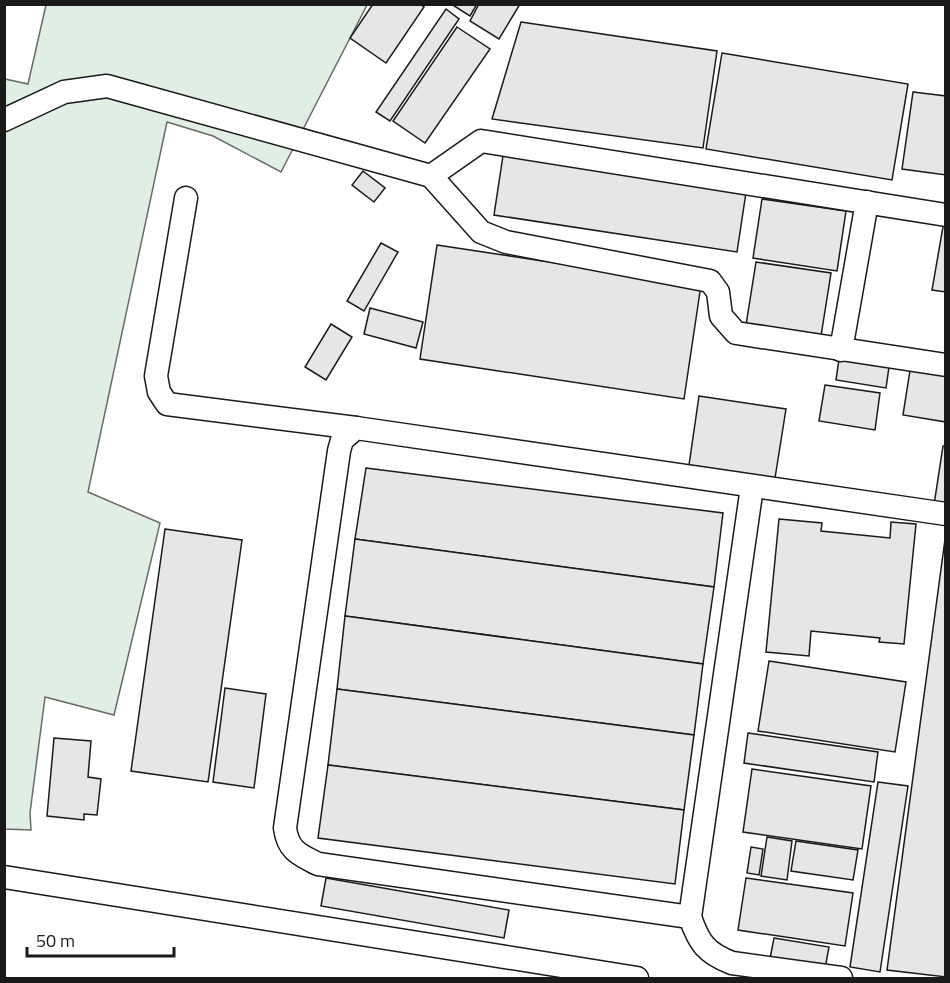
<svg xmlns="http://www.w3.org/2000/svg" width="950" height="983" viewBox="0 0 950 983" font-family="'Titillium Web',sans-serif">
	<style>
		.green { fill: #e0efe3; stroke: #6a6a6a; stroke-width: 1.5 }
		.building { fill: #e6e6e6; stroke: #1a1a1a; stroke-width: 1.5 }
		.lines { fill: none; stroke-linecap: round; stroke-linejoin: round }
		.minor-casing { stroke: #1a1a1a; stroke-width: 25 }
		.minor { stroke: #fff; stroke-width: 22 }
	</style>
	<rect width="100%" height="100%" fill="#fff"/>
	<!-- green -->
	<path class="green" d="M46 5H367L281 172 213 136 167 122 88 492 160 523 114 715 45 697 30 813 31 830 5 829V79L28 84Z"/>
	<!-- building -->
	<g class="building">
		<path d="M373 4H420L424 7 386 63 350 38Z"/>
		<path d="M451 4H477L470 16Z"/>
		<path d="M479 4H520L499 39 470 21Z"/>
		<path d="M446 9 459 19 390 121 376 112Z"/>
		<path d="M521 22 717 51 703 148 492 119Z"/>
		<path d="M457 27 490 49 425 143 393 121Z"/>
		<path d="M722 53 908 84 892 180 706 149Z"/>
		<path d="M913 92 946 96V175L902 169Z"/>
		<path d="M504 149 747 186 737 252 494 215Z"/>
		<path d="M363 171 385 188 374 202 352 185Z"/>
		<path d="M762 199 846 211 837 271 753 258Z"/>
		<path d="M944 221 946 222V292L932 290Z"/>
		<path d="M381 243 398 252 364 311 347 301Z"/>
		<path d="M437 245 701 285 684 399 420 359Z"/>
		<path d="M756 262 831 273 821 336 746 325Z"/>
		<path d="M370 308 423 322 416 348 364 334Z"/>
		<path d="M331 324 352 337 326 380 305 367Z"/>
		<path d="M839 359 889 367 886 388 836 380Z"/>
		<path d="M911 364 946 370V422L903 415Z"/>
		<path d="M825 385 880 393 875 430 819 421Z"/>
		<path d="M699 396 786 409 775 478 689 465Z"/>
		<path d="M943 446H946V507L934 505Z"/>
		<path d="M366 468 723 513 714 587 355 539Z"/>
		<path d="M779 519 822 523 821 531 890 538 891 522 916 524 904 644 879 642 880 638 811 631 809 656 766 652Z"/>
		<path d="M165 529 242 540 208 782 131 771Z"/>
		<path d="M946 532V977L887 970Z"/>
		<path d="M355 539 714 587 703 664 345 616Z"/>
		<path d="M345 616 703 664 694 735 337 689Z"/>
		<path d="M769 661 906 682 895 752 758 731Z"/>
		<path d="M225 688 266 694 254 788 213 782Z"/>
		<path d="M337 689 694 735 684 810 328 765Z"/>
		<path d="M748 733 878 752 874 782 744 763Z"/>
		<path d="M54 738 91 741 88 777 101 779 97 815 84 814V820L47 816Z"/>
		<path d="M328 765 684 810 675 884 318 838Z"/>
		<path d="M752 769 871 786 862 849 743 832Z"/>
		<path d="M878 782 908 786 880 972 850 967Z"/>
		<path d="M767 837 792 841 787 880 761 876Z"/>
		<path d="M796 841 858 850 853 880 791 871Z"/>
		<path d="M751 847 763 849 759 875 747 873Z"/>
		<path d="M326 878 509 910 504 938 321 906Z"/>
		<path d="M746 878 853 893 845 946 738 930Z"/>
		<path d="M774 938 829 947 824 974 769 964Z"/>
	</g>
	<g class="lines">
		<!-- minor casing -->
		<g class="minor-casing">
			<g id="minor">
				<path d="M4 120 64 92 107 86 431 176 481 141 946 215"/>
				<path d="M431 176 481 232 506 242 710 281 718 292 721 316 736 333 946 365"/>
				<path d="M186 198 156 376 159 392 167 404 356 428"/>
				<path d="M841 350 867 202"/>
				<path d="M4 877 637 978"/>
				<path d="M690 917 752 487"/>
				<path d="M841 978 732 963C706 953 699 943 690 917L318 864C300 855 288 851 285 828L339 451 342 440 356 428 946 514"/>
			</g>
		</g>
		<!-- minor -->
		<use href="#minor" class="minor"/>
	</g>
	<!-- border -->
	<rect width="950" height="983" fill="none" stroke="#1a1a1a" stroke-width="12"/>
	<!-- scale -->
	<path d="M27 947v9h147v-9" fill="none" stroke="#1a1a1a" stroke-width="3"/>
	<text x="36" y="947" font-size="18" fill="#1a1a1a" stroke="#ffffff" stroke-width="4.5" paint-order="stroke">50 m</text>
</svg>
